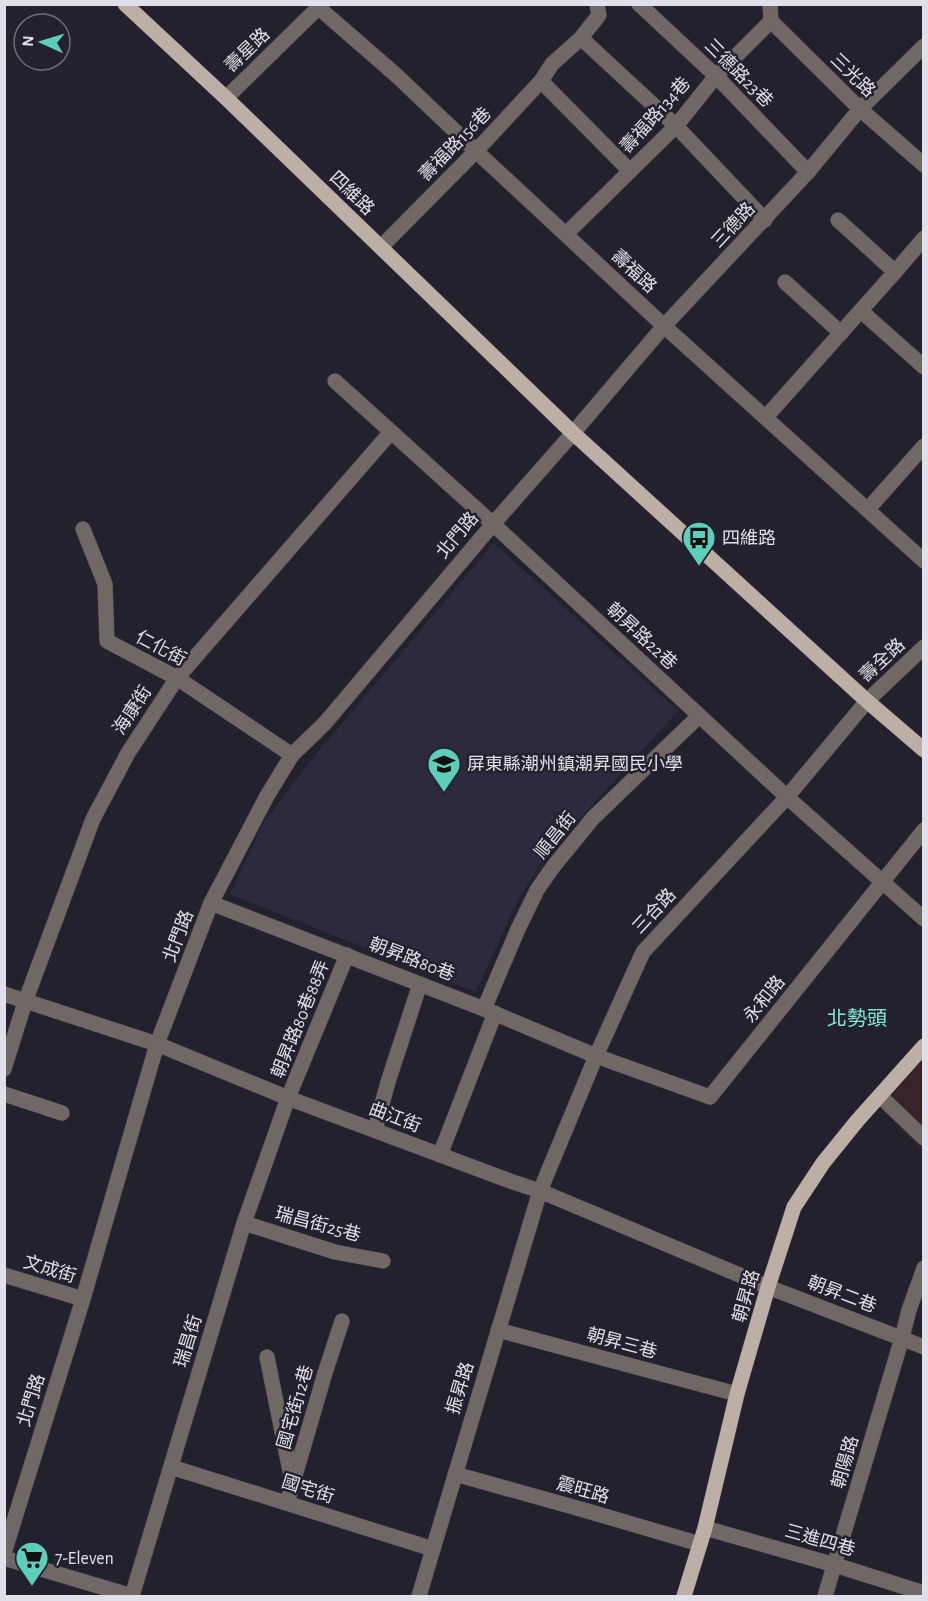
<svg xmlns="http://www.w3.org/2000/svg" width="928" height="1601" viewBox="0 0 928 1601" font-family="'Alegreya Sans','Noto Sans TC',sans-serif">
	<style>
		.built { fill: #2e2a3d }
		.medical { fill: #372429 }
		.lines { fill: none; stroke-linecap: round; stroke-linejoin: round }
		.minor-casing { stroke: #3e3c48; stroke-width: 16 }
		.major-casing { stroke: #3e3c48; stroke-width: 16 }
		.minor { stroke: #706864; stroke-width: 15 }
		.major { stroke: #bdaea6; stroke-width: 15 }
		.labels { text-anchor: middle; stroke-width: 5; stroke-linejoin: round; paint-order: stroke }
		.street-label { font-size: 18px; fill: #e1dfe9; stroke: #24212e }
		.poi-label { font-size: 18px; fill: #e1dfe9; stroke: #24212e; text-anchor: start }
		.neighbourhood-label { font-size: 20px; fill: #83e8d4; stroke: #24212e }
	</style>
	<rect width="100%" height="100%" fill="#24212e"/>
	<!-- built -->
	<path class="built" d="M494 543 678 711 543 859 513 909 476 992 230 894 264 822 308 764Z"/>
	<!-- medical -->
	<path class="medical" d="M923 1059V1152L882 1108Z"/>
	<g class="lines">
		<!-- minor casing -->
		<g class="minor-casing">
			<g id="minor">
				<path d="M639 4 716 76 808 172"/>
				<path d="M770 4 771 21 860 109 924 165"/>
				<path d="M319 8 396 75 476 151 664 326 924 561"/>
				<path d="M581 38 676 126 765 220"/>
				<path d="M541 81 630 171"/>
				<path d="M226 98 322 4"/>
				<path d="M838 220 895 272"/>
				<path d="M566 234 676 126 716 76 771 21"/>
				<path d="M381 247 476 151 541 81 552 64 581 38 599 15 597 4"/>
				<path d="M785 282 841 333"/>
				<path d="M861 311 924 367"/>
				<path d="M335 381 493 524 787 797 924 919"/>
				<path d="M766 417 895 272 924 238"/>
				<path d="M868 509 924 446"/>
				<path d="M83 529 105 584 107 641 177 678 292 755"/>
				<path d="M211 903 484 1009 596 1056 710 1097 924 830"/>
				<path d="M4 994 157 1044 288 1098 510 1181 540 1191 768 1287 924 1347"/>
				<path d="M484 1009 518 929 537 890 553 867 593 818 699 716"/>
				<path d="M4 1069 25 1002 93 819 128 753 177 678 391 432"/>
				<path d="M4 1094 62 1113"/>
				<path d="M880 1096 924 1138"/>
				<path d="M375 1130 388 1082 420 984"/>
				<path d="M440 1155 495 1013"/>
				<path d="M244 1223 335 1252 383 1261"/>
				<path d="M4 1275 83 1299"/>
				<path d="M498 1330 737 1394"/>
				<path d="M267 1357 292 1481"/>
				<path d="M171 1467 433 1549"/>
				<path d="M455 1474 584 1510 700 1544"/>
				<path d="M287 1503 325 1373 342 1321"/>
				<path d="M705 1528 835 1565 924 1593"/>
				<path d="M4 1553 83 1299 157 1044 211 903 267 796 292 755 325 723 493 524 573 433 664 326 808 172 860 109 924 46"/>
				<path d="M4 1558 132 1596"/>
				<path d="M132 1596 244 1223 288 1098 347 955"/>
				<path d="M419 1596 540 1191 596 1056 643 952 787 797 867 701 924 647"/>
				<path d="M825 1596 902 1338 909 1310 924 1268"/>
			</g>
		</g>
		<!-- major casing -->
		<g class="major-casing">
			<g id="major">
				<path d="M125 4 226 98 573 433 867 701 924 750"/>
				<path d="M684 1596 705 1528 737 1394 768 1287 794 1207 823 1163 857 1121 924 1046"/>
			</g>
		</g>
		<!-- minor -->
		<use href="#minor" class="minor"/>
		<!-- major -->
		<use href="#major" class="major"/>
	</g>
	<!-- icons -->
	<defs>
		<g id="bus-pin" transform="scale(1.725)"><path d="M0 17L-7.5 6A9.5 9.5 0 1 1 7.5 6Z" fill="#5dceb9" stroke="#24212e"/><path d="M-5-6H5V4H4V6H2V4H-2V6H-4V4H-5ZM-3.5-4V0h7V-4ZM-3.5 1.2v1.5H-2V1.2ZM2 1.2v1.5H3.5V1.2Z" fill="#111"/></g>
		<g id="school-pin" transform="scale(1.725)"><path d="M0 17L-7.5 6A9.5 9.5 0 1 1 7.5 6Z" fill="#5dceb9" stroke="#24212e"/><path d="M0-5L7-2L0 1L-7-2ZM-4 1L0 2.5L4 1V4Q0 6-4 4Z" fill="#111"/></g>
		<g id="supermarket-pin" transform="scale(1.725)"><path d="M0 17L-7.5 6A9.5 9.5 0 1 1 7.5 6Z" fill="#5dceb9" stroke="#24212e"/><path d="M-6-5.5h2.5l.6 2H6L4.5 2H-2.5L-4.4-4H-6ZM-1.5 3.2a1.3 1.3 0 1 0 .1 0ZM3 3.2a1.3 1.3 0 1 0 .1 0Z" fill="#111"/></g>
	</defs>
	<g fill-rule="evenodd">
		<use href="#bus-pin" x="699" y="538"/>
		<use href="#school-pin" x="444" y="764"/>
		<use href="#supermarket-pin" x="32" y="1558"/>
	</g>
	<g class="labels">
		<!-- street labels -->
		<g class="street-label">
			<text transform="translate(247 50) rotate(-44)" y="6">壽星路</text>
			<text transform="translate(739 73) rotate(45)" y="6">三德路23巷</text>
			<text transform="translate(853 75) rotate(44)" y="6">三光路</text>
			<text transform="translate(655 115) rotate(-48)" y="6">壽福路134巷</text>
			<text transform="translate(455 144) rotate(-46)" y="6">壽福路156巷</text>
			<text transform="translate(352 193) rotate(44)" y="6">四維路</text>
			<text transform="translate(733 225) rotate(-47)" y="6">三德路</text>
			<text transform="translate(634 271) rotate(43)" y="6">壽福路</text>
			<text transform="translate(457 535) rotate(-50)" y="6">北門路</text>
			<text transform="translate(642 636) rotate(43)" y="6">朝昇路22巷</text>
			<text transform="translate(161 648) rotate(28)" y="6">仁化街</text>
			<text transform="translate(882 660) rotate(-43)" y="6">壽全路</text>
			<text transform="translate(132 710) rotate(-57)" y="6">海康街</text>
			<text transform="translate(555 835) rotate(-51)" y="6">順昌街</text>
			<text transform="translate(654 911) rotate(-47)" y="6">三合路</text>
			<text transform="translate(178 936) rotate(-69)" y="6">北門路</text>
			<text transform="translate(412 959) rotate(21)" y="6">朝昇路80巷</text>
			<text transform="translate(764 999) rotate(-51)" y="6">永和路</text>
			<text transform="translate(300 1019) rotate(-68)" y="6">朝昇路80巷88弄</text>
			<text transform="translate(395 1117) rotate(21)" y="6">曲江街</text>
			<text transform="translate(318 1224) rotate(15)" y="6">瑞昌街25巷</text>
			<text transform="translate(50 1269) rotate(17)" y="6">文成街</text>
			<text transform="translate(842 1294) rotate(21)" y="6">朝昇二巷</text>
			<text transform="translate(746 1296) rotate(-74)" y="6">朝昇路</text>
			<text transform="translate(188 1341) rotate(-73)" y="6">瑞昌街</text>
			<text transform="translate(622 1343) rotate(15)" y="6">朝昇三巷</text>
			<text transform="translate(460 1388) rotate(-73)" y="6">振昇路</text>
			<text transform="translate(31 1400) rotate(-73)" y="6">北門路</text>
			<text transform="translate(295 1407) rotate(-74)" y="6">國宅街12巷</text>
			<text transform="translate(845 1462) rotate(-74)" y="6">朝陽路</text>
			<text transform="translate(308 1489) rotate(18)" y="6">國宅街</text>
			<text transform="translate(583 1490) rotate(16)" y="6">震旺路</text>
			<text transform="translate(820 1540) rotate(16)" y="6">三進四巷</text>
		</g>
		<!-- poi labels -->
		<g class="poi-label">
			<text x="722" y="544">四維路</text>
			<text x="467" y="770">屏東縣潮州鎮潮昇國民小學</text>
			<text x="55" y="1564">7-Eleven</text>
		</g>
		<!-- neighbourhood labels -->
		<g class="neighbourhood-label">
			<text x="857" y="1025">北勢頭</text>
		</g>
	</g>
	<!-- border -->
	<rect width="928" height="1601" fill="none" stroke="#e1dfe9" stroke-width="12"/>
	<!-- north arrow -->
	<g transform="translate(42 42) rotate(274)"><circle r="28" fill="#24212e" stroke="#706d79" stroke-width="1.5"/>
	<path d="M0-4.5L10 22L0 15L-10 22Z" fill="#5dceb9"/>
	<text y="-9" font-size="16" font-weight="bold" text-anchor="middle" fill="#e1dfe9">N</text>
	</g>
</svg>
